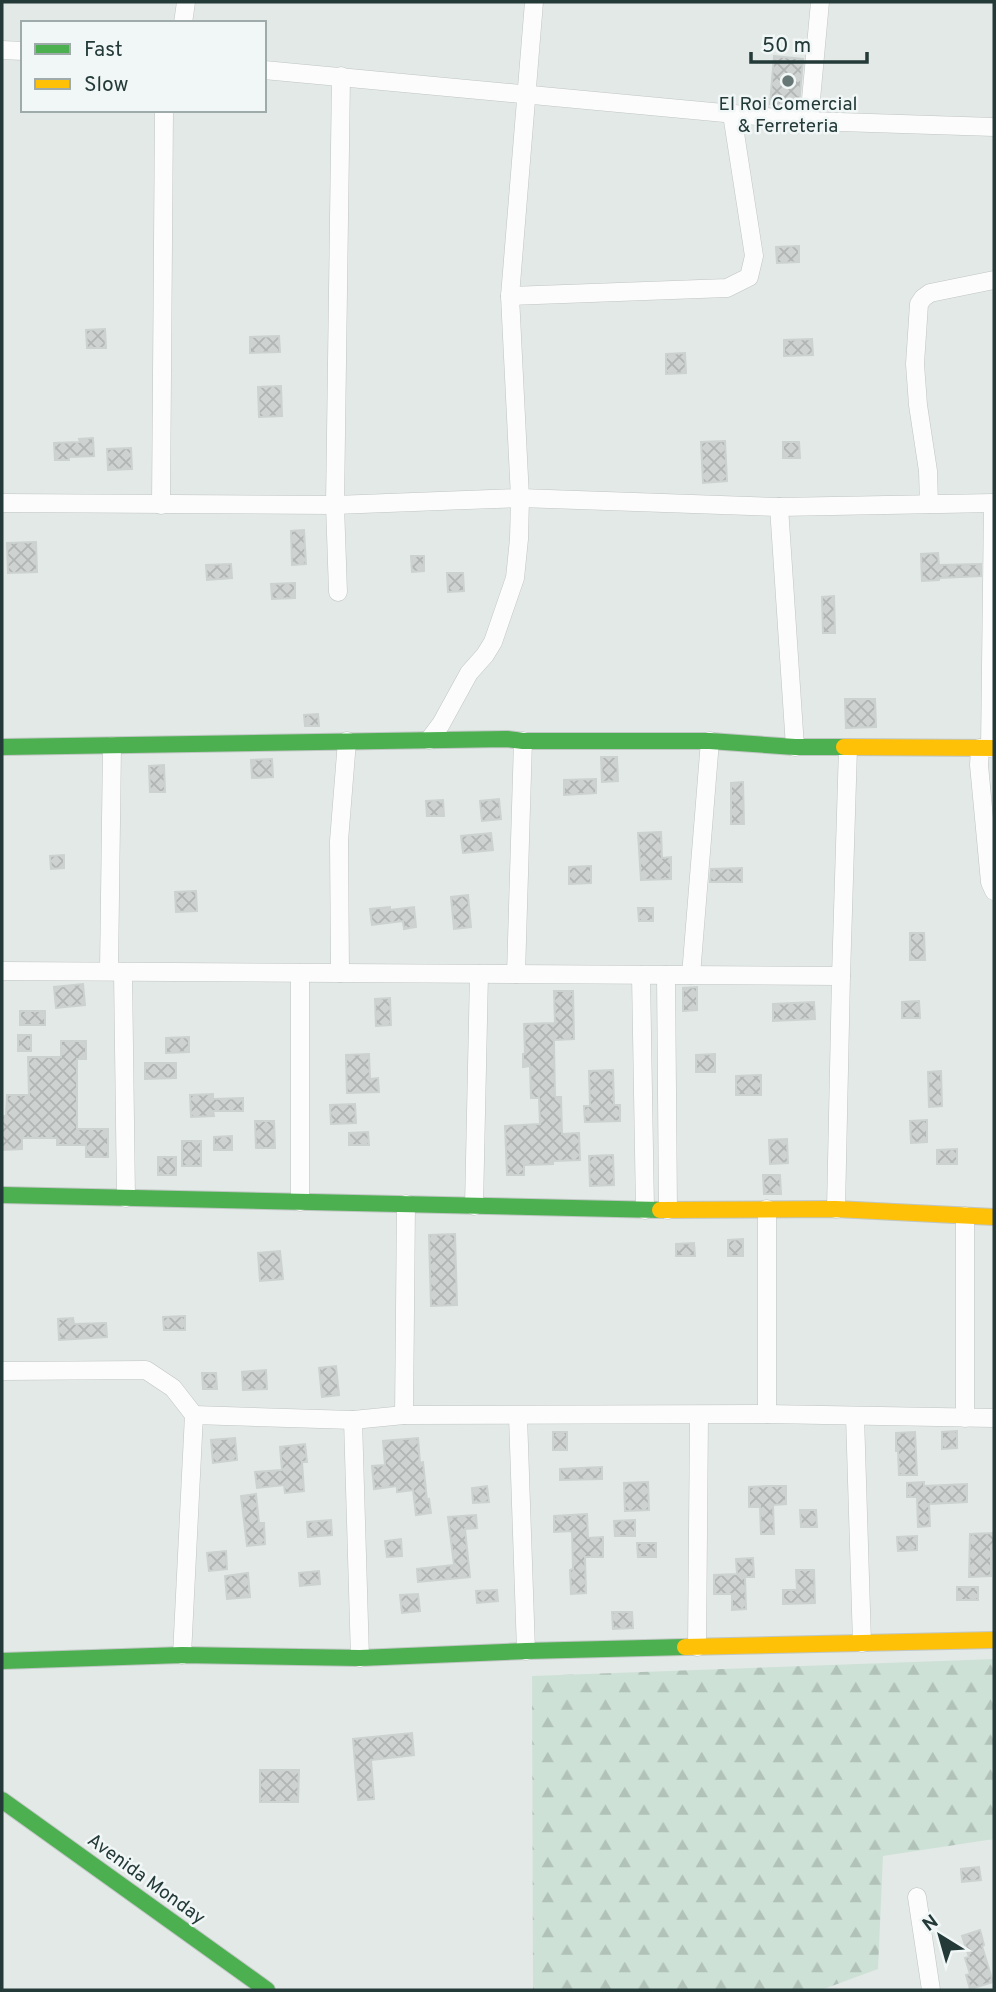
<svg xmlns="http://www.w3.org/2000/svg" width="996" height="1992" viewBox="0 0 996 1992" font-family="Overpass,sans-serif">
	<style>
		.forest { fill: url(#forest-firs) }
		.building { fill: url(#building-cross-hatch); stroke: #ccd2d0; stroke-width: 2 }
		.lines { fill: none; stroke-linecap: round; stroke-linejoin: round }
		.street-casing { stroke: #c0c5c4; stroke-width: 19 }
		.fast-casing { stroke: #c0c6c4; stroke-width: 18 }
		.slow-casing { stroke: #c0c6c4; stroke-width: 18 }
		.street { stroke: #fbfcfb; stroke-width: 18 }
		.fast { stroke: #4caf50; stroke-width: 16 }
		.slow { stroke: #ffc107; stroke-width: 16 }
		.poi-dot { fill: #667775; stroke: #f1f7f6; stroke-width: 2.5 }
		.labels { text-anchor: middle; stroke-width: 5; stroke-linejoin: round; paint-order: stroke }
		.poi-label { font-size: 19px; fill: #233a38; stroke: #f1f7f6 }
		.street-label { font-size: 19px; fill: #233a38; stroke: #f1f7f6 }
	</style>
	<defs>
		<pattern id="forest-firs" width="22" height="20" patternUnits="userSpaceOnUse" patternTransform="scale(1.75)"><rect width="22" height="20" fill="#cee1d7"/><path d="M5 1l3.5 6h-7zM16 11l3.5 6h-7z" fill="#b1c2b9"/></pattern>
		<pattern id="building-cross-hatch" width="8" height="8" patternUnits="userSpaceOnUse" patternTransform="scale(1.75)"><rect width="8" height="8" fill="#ced2d1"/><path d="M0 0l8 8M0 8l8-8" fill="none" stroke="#b1b5b4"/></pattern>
	</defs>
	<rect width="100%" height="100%" fill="#e3e9e7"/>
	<!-- forest -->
	<path class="forest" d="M994 1659V1839L883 1856 878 1969 821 1990H533L532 1676Z"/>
	<!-- building -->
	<g class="building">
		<path d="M774 56 803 59 799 106 770 104Z"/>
		<path d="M799 246V262L777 263 776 247Z"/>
		<path d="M105 329 106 348H87L86 330Z"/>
		<path d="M279 336 280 352 250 353V337Z"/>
		<path d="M812 339 813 355 784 356V340Z"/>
		<path d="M685 353 686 373 666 374V354Z"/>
		<path d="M281 386 282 416 259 417 258 387Z"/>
		<path d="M93 438 94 456 69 457V460H55L54 443 80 442 79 439Z"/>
		<path d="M725 441 727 481 703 483 701 442Z"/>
		<path d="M783 442H799L800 458H783Z"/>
		<path d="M131 448 132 469 108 470 107 449Z"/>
		<path d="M304 530 306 564 292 565 291 531Z"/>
		<path d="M36 542 37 572 8 573 7 543Z"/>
		<path d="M938 553 939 565 981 564V576L939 578V580L922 581 921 554Z"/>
		<path d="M411 556H424V571L412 572Z"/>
		<path d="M231 564 232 578 207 580 206 565Z"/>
		<path d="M447 573H463L464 591 448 592Z"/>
		<path d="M295 583V598L272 599 271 584Z"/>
		<path d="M834 596 835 633H823L822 597Z"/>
		<path d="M845 699H875L876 727 846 728Z"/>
		<path d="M318 714 319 726H305L304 715Z"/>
		<path d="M601 757H617L618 781 602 782Z"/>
		<path d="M272 759 273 777 252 778 251 760Z"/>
		<path d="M164 765 165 792H150L149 766Z"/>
		<path d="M596 779V793L564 795V780Z"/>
		<path d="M743 782 744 824H731V783Z"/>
		<path d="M499 799 501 819 482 821 480 801Z"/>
		<path d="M443 800 444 816H427L426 801Z"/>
		<path d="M661 832 662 858 671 857V879L641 880 638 833Z"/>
		<path d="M491 833 493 850 463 853 461 836Z"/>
		<path d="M64 855V868L51 869 50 856Z"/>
		<path d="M591 866V883L569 884V867Z"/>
		<path d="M742 868V882H710L711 869Z"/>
		<path d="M196 891 197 911 176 912 175 892Z"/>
		<path d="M468 895 471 927 454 929 451 897Z"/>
		<path d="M390 907V910L414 907 416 927 404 929 403 921 372 925 370 909Z"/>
		<path d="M638 908H653V921H639Z"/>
		<path d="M910 933H924L925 960H910Z"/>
		<path d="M83 984 85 1005 56 1008 54 987Z"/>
		<path d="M697 987V1010L683 1011V988Z"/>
		<path d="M554 991H573L574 1039 554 1040V1043L555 1097H561L562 1134 579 1133 580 1160 553 1161V1164L524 1165V1175H507L505 1126 540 1124 539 1098H531L530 1066 523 1067V1054H525L524 1024 555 1023Z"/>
		<path d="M390 998 391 1025 376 1026 375 999Z"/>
		<path d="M919 1001 920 1018H902V1002Z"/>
		<path d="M814 1002 815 1019 773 1021V1004Z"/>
		<rect x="20" y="1011" width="25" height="14"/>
		<rect x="18" y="1035" width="13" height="16"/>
		<path d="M189 1037V1052L166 1053V1038Z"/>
		<path d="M61 1041H86V1059H77V1129H108V1157H86V1145H57V1138H22V1149L2 1150V1116H6L7 1095H29L28 1057H61Z"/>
		<path d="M369 1054 370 1079 378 1078 379 1092 347 1093 346 1055Z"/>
		<path d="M715 1054V1072H696V1055Z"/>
		<path d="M145 1063H176V1078L145 1079Z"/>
		<path d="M613 1070 614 1105H620V1121L585 1122 584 1106H590L589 1071Z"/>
		<path d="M941 1071 942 1106 929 1107 928 1072Z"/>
		<path d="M761 1075V1095H736V1076Z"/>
		<path d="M213 1094V1099L243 1098V1111H213L214 1116 191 1117 190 1095Z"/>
		<path d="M355 1104 356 1123 331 1124 330 1105Z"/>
		<path d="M927 1120V1142L911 1143 910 1121Z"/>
		<path d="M255 1121H274L275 1148H256Z"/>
		<path d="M368 1132 369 1145H349V1133Z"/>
		<path d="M232 1136V1150H214V1137Z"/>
		<path d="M787 1139 788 1163 770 1164 769 1140Z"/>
		<rect x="182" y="1141" width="19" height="25"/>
		<path d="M957 1149V1164H937V1150Z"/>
		<path d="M613 1155 614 1185 590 1186 589 1156Z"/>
		<rect x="158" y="1157" width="18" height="18"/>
		<path d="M763 1175H780L781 1194H764Z"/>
		<path d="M455 1234 457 1305 431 1306 429 1235Z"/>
		<path d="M743 1239V1256H728V1240Z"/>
		<path d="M694 1243 695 1256H676V1244Z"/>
		<path d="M280 1251 283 1279 260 1281 258 1253Z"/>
		<path d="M185 1316V1330H164L163 1317Z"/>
		<path d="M73 1318 74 1324 106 1323 107 1337 59 1340 58 1319Z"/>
		<path d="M336 1366 339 1395 322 1397 319 1368Z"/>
		<path d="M266 1370 267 1389 243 1390 242 1372Z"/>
		<path d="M202 1373H216L217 1389H203Z"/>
		<path d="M957 1431V1448L942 1449V1432Z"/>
		<rect x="553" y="1432" width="14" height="18"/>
		<path d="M915 1432 917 1475H899L898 1451H896V1433Z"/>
		<path d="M235 1438 237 1460 213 1463 211 1440Z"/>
		<path d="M418 1438 420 1463 423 1462 427 1500 429 1499 431 1513 416 1515 413 1490 397 1492V1486L374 1489 372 1466 385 1465 383 1441Z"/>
		<path d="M305 1444 307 1462H302L304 1491 285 1493 284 1485 257 1488 255 1472 282 1470 280 1447Z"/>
		<path d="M602 1467V1479L560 1480V1469Z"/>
		<path d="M648 1482 649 1510 625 1511 624 1483Z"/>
		<path d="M924 1482V1486L967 1484V1502L929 1504 930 1526 918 1527 917 1497H907V1483Z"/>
		<path d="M487 1486 489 1502 473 1503 472 1488Z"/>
		<path d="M769 1486H786V1504L773 1505 774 1534H761L760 1507H749V1487Z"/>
		<path d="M256 1494 259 1523H264L265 1544 247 1546 241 1496Z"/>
		<path d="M800 1510H816L817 1527H801Z"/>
		<path d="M587 1514 588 1538 603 1537V1557H585L586 1593 571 1594 570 1570 573 1569 572 1531 554 1532V1516Z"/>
		<path d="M476 1515 477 1528 465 1529 470 1577 418 1582 417 1569 454 1565 448 1517Z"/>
		<path d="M331 1520 332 1535 308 1537 307 1522Z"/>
		<path d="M635 1520V1536H615L614 1521Z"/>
		<path d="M994 1533V1549H991V1576L969 1577 970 1534Z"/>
		<path d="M917 1536V1550L898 1551 897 1537Z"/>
		<path d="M401 1539 402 1556 387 1557 385 1541Z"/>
		<path d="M637 1543H656V1557H638Z"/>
		<path d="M226 1551 227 1569 209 1571 207 1553Z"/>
		<path d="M753 1558 754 1577H745L746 1609 732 1610V1594H714V1575L737 1574 736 1559Z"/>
		<path d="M796 1570H814L815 1603 783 1604V1590H797Z"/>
		<path d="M319 1571 320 1584 300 1586 299 1573Z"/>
		<path d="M248 1573 250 1597 227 1599 225 1576Z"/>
		<rect x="957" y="1587" width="21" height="13"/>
		<path d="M497 1590 498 1601 477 1603 476 1591Z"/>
		<path d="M418 1594 420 1611 402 1613 400 1595Z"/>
		<path d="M612 1612H632L633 1628 613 1629Z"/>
		<path d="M412 1733 414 1755 371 1760 374 1799 358 1800 353 1739Z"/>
		<path d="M260 1770H299L298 1802H260Z"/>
		<path d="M979 1867 981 1880 962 1882 961 1869Z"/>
		<path d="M980 1930 984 1945 982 1946 993 1982 970 1989 966 1975 970 1974 965 1958 969 1957 962 1936Z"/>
	</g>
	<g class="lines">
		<!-- street casing -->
		<g class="street-casing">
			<g id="street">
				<path d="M183 23 186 2"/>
				<path d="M2 50 23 51"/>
				<path d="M264 70 809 121 994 127"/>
				<path d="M809 121 820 2"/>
				<path d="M510 296 727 288 749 277 754 256 732 114"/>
				<path d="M2 503 335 505 520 498 779 507 994 503"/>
				<path d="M929 504 928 471 918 405 915 364 919 304 923 298 930 293 994 280"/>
				<path d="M161 505 164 110"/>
				<path d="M779 507 795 747"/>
				<path d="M338 592 335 505 341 76"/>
				<path d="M429 740 441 724 469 673 485 655 493 642 515 578 519 539 520 498 510 296 534 2"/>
				<path d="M980 748 979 765 990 882 994 891"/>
				<path d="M990 748 993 503"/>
				<path d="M2 971 841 976"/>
				<path d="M109 971 112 746"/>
				<path d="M123 972 126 1198"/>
				<path d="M300 973V1202"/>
				<path d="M340 973 339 841 347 741"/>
				<path d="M516 974 523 741"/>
				<path d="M641 975 645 1210"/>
				<path d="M666 975 668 1210"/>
				<path d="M691 975 710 741"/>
				<path d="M474 1206 479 974"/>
				<path d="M836 1209 841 976 848 748"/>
				<path d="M965 1216V1418"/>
				<path d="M2 1371 146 1370 173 1388 194 1415 182 1655"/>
				<path d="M767 1414V1209"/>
				<path d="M194 1415 353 1420 404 1415 767 1414 994 1418"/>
				<path d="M404 1415 406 1204"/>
				<path d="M518 1416 526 1651"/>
				<path d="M855 1416 862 1643"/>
				<path d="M353 1420 360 1658"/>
				<path d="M697 1647 699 1415"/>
				<path d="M917 1897 931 1990"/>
			</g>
		</g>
		<!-- fast casing -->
		<g class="fast-casing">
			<g id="fast">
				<path d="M2 747 507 739 523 741H710L795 747H844"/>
				<path d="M2 1195 660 1210"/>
				<path d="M2 1661 182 1655 360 1658 526 1651 685 1647"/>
				<path d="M2 1800 267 1990"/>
			</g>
		</g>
		<!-- slow casing -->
		<g class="slow-casing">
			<g id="slow">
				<path d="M844 747 994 748"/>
				<path d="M660 1210 836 1209 994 1217"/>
				<path d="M685 1647 994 1640"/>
			</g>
		</g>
		<!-- street -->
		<use href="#street" class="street"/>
		<!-- fast -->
		<use href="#fast" class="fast"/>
		<!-- slow -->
		<use href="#slow" class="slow"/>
	</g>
	<!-- markers -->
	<circle class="poi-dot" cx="788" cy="81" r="7"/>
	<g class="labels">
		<!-- poi labels -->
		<g class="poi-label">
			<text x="788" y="110">El Roi Comercial<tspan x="788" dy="22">&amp; Ferreteria</tspan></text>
		</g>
		<!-- street labels -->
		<g class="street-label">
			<text transform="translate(147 1878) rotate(36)" y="7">Avenida Monday</text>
		</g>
	</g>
	<!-- border -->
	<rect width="996" height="1992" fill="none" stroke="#233a38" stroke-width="7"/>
	<!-- legend -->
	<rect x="21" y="21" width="245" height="91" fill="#f1f7f6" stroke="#9fabaa" stroke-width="2"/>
	<rect x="35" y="44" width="35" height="10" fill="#4caf50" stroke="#9fabaa" stroke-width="2"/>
	<text x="84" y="56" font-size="21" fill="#233a38">Fast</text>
	<rect x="35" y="79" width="35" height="10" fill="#ffc107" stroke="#9fabaa" stroke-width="2"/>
	<text x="84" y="91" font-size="21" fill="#233a38">Slow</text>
	<!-- north arrow -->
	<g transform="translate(940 1936) rotate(323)" stroke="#f1f7f6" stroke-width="5" paint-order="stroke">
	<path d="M0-5L12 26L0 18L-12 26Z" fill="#233a38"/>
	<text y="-10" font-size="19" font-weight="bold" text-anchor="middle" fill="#233a38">N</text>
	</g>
	<!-- scale -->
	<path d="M751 52v10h116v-10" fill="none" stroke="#233a38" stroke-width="3.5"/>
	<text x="762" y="52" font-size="21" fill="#233a38" stroke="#f1f7f6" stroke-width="5" paint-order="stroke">50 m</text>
</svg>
